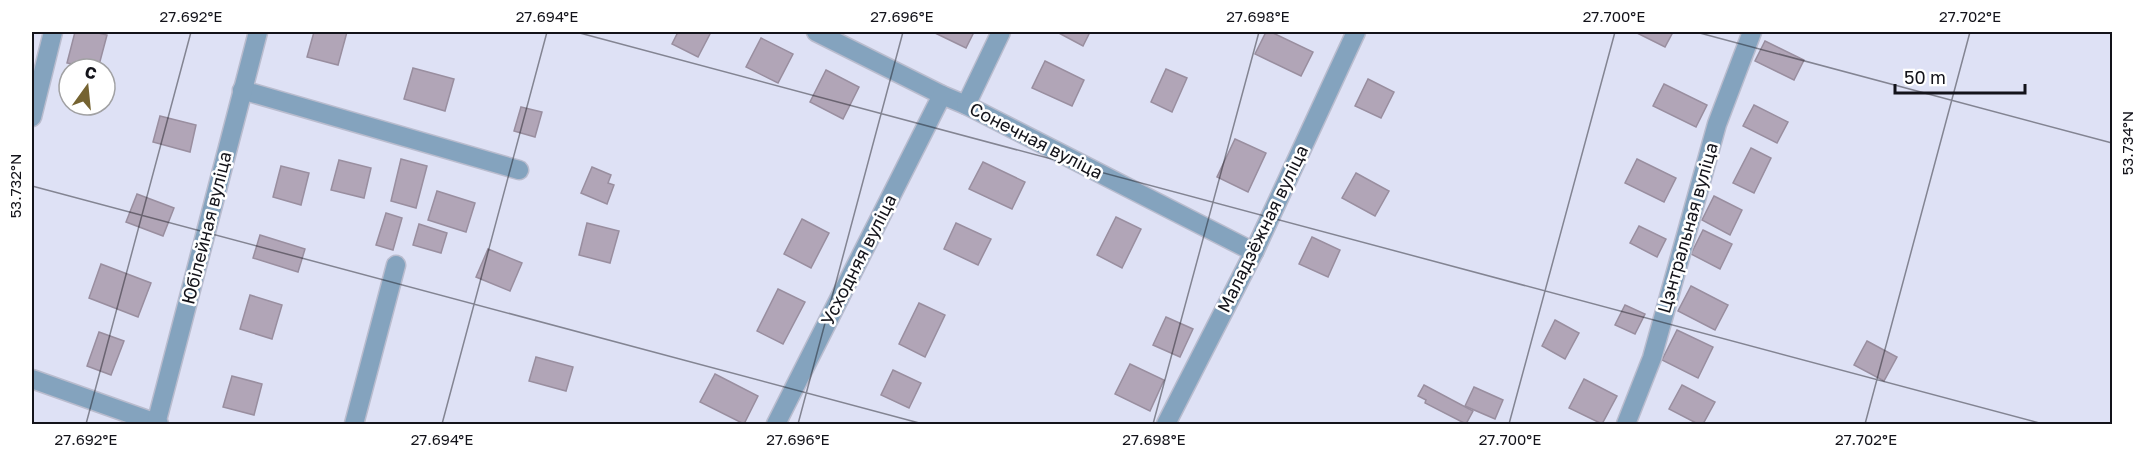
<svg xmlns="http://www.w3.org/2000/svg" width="2144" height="456" viewBox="0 0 2144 456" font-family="'Golos Text',sans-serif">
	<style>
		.building { fill: #b1a5b7; stroke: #998e9f; stroke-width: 1.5 }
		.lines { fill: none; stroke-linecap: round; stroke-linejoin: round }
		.minor-casing { stroke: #b9bcce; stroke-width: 21 }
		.minor { stroke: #84a3be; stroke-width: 18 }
		.ticks { fill: none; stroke: #13131a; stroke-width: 1.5; stroke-opacity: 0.45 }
		.labels { text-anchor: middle; stroke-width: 5; stroke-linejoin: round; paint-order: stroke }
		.street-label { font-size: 18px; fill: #13131a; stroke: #fff }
		.neatline { fill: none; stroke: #13131a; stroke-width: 2 }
		.ticks-label { font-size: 15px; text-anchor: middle; fill: #13131a }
	</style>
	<rect width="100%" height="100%" fill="#dee1f5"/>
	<!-- building -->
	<g class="building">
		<path d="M75 32H94L107 35 98 69 67 63Z"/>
		<path d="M314 32H347L338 65 307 57Z"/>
		<path d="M678 32H711L698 57 672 44Z"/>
		<path d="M933 32H974L966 48Z"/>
		<path d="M1057 32H1090L1083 46Z"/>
		<path d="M1266 32H1271L1313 52 1301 76 1255 54Z"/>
		<path d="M1637 32H1673L1665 47 1637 33Z"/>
		<path d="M761 38 793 54 778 83 746 67Z"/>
		<path d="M1765 41 1804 60 1794 80 1755 61Z"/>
		<path d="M1045 61 1084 80 1072 106 1032 88Z"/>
		<path d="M413 68 454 79 445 111 404 99Z"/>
		<path d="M1166 69 1187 78 1172 112 1151 102Z"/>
		<path d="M826 70 859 87 843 119 810 102Z"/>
		<path d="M1368 79 1394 92 1381 118 1355 106Z"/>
		<path d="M1664 84 1707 105 1696 127 1653 106Z"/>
		<path d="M1754 105 1788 122 1777 143 1743 126Z"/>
		<path d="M521 107 542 112 535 137 514 131Z"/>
		<path d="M160 116 196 125 190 152 153 142Z"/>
		<path d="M1235 139 1266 153 1248 192 1217 177Z"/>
		<path d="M1751 148 1771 158 1754 193 1733 183Z"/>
		<path d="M401 159 427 166 416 208 391 201Z"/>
		<path d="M1637 159 1676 178 1664 202 1625 183Z"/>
		<path d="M339 160 371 168 364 198 331 190Z"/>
		<path d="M983 162 1025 182 1012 209 969 189Z"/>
		<path d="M281 166 309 173 301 205 273 197Z"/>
		<path d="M592 167 611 175 608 183 614 185 607 204 581 193Z"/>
		<path d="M1356 173 1389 191 1375 216 1342 198Z"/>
		<path d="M437 191 475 203 466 232 428 220Z"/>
		<path d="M137 194 174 208 163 236 126 222Z"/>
		<path d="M1714 196 1742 210 1730 235 1702 220Z"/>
		<path d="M386 213 402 218 393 250 376 245Z"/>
		<path d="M1116 217 1141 229 1122 268 1097 255Z"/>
		<path d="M802 219 829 233 811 268 784 254Z"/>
		<path d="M587 223 619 231 610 263 579 255Z"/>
		<path d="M956 223 991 239 978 265 944 249Z"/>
		<path d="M419 224 447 233 441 253 413 245Z"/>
		<path d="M1639 226 1666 239 1657 257 1630 243Z"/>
		<path d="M1703 230 1732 244 1720 269 1691 254Z"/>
		<path d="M260 235 305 249 298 272 253 258Z"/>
		<path d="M1312 237 1340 250 1328 277 1299 264Z"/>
		<path d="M488 249 522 263 510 291 476 277Z"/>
		<path d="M101 264 151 283 138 317 89 298Z"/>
		<path d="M1691 286 1728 305 1715 330 1678 311Z"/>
		<path d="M778 289 805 302 783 344 757 331Z"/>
		<path d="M250 295 282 305 272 339 240 329Z"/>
		<path d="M919 303 945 315 925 357 899 344Z"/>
		<path d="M1625 305 1645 314 1635 334 1615 325Z"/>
		<path d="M1166 317 1193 329 1180 357 1153 345Z"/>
		<path d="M1555 320 1579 333 1565 359 1542 346Z"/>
		<path d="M1677 330 1713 347 1698 378 1662 360Z"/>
		<path d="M99 332 124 341 111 375 87 366Z"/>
		<path d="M1867 341 1897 357 1884 381 1854 365Z"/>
		<path d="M536 357 573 367 566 391 529 381Z"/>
		<path d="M1130 364 1164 380 1150 411 1115 394Z"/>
		<path d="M893 370 921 383 909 408 881 395Z"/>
		<path d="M715 374 758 396 744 424 700 402Z"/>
		<path d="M232 376 262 384 254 415 223 407Z"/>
		<path d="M1584 379 1617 396 1602 424 1569 408Z"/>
		<path d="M1424 385 1473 411 1466 424 1425 403 1426 400 1418 396Z"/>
		<path d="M1682 385 1715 402 1703 424H1698L1669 409Z"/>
		<path d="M1474 387 1503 400 1495 419 1465 406Z"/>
	</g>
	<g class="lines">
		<!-- minor casing -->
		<g class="minor-casing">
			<g id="minor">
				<path d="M816 32 942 95 966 105 1254 252"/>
				<path d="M242 90 519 170"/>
				<path d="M966 105 1001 32"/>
				<path d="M32 117 53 32"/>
				<path d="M32 379 159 424"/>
				<path d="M156 424 258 32"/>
				<path d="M354 424 396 265"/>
				<path d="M776 424 942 95"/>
				<path d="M1166 424 1254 252 1356 32"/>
				<path d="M1626 424 1652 358 1717 124 1752 32"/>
			</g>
		</g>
		<!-- minor -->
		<use href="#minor" class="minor"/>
	</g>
	<!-- ticks -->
	<path class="ticks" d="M576 32 2043 424M1696 32 2112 143M32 186 923 424M86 424 191 32M442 424 547 32M798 424 903 32M1153 424 1259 32M1509 424 1615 32M1865 424 1970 32"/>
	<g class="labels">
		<!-- street labels -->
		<g class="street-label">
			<text transform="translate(1036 141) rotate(27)" y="6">Сонечная вуліца</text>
			<text transform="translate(207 228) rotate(-76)" y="6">Юбілейная вуліца</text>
			<text transform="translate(1688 228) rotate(-74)" y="6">Цэнтральная вуліца</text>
			<text transform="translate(1263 229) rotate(-64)" y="6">Маладзёжная вуліца</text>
			<text transform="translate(859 260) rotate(-63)" y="6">Усходняя вуліца</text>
		</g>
	</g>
	<!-- border -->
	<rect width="2144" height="456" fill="none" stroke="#ffffff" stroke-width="66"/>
	<!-- north arrow -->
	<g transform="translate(87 87) rotate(15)"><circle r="28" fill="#ffffff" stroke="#a1a1a3" stroke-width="1.5"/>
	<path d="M0-4.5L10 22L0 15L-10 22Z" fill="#756331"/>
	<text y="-9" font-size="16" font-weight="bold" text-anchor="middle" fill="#13131a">С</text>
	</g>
	<!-- scale -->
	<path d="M1895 84v9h130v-9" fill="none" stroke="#13131a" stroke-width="3"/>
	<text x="1904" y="84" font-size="18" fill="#13131a" stroke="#ffffff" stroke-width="4.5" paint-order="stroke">50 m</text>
	<rect x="33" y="33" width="2078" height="390" class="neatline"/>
	<g class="ticks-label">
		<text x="191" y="22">27.692°E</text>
		<text x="547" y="22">27.694°E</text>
		<text x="902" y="22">27.696°E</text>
		<text x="1258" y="22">27.698°E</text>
		<text x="1614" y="22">27.700°E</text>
		<text x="1970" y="22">27.702°E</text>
		<text transform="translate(2128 143) rotate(-90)" y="5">53.734°N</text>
		<text transform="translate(16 186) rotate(-90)" y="5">53.732°N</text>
		<text x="86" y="445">27.692°E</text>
		<text x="442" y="445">27.694°E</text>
		<text x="798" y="445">27.696°E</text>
		<text x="1154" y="445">27.698°E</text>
		<text x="1510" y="445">27.700°E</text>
		<text x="1866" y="445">27.702°E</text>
	</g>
</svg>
